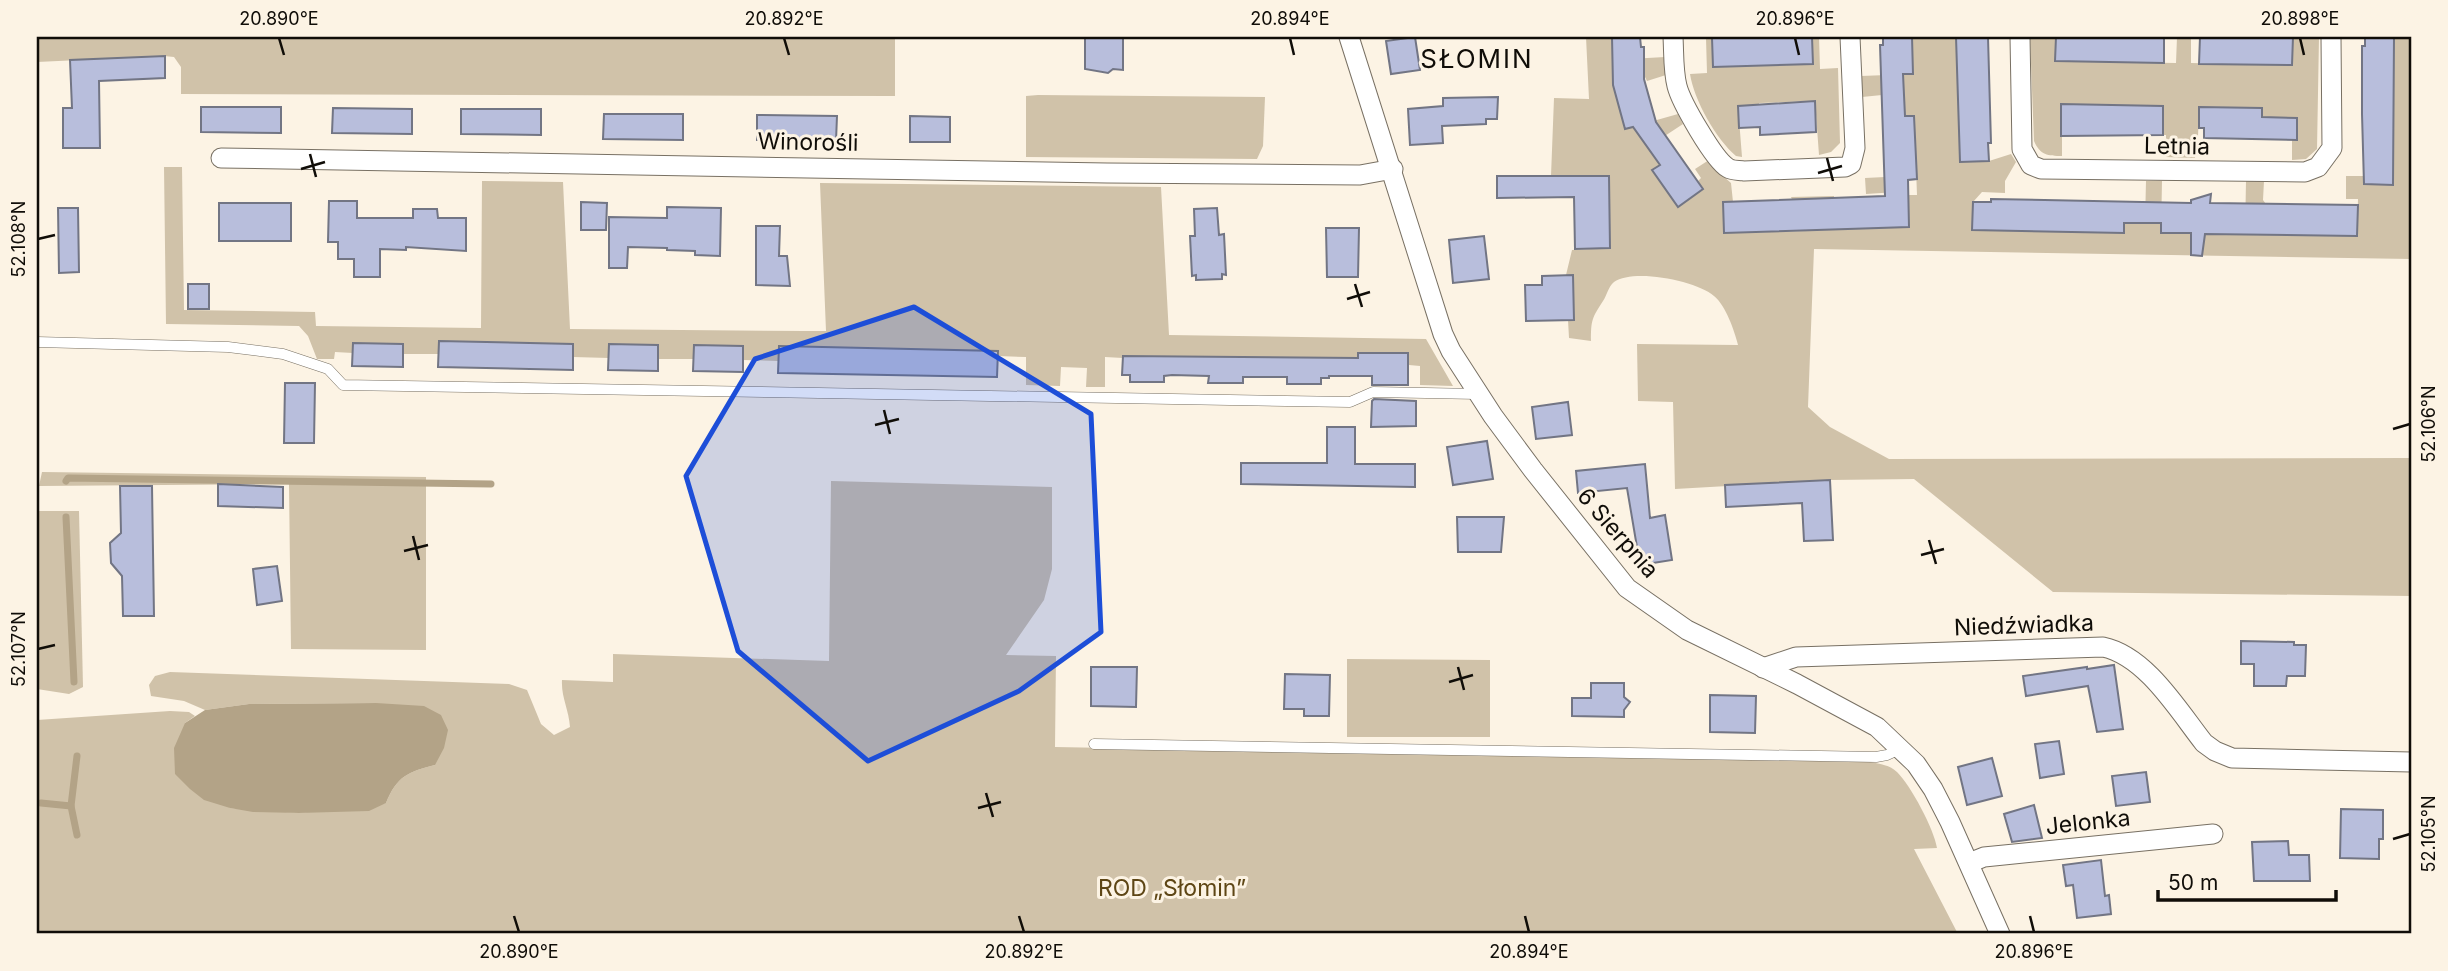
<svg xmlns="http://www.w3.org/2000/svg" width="2448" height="971" viewBox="0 0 2448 971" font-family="Inter,sans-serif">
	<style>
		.green { fill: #d0c2a9 }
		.water { fill: #b3a387 }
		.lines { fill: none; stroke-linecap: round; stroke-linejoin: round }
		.stream { stroke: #b3a387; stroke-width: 7 }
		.building { fill: #b8bedc; stroke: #727584; stroke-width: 2 }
		.service-casing { stroke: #787063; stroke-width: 11 }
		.minor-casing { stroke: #787063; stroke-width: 21 }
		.service { stroke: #fff; stroke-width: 10 }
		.minor { stroke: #fff; stroke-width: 19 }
		.marked { fill: #1d4ed8; fill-opacity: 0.2; stroke: #1d4ed8; stroke-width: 5; stroke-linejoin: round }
		.ticks { fill: none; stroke: #100d08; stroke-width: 2.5 }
		.labels { text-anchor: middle; stroke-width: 6; stroke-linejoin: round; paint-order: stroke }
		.street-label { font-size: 23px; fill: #100d08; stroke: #fcf3e4 }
		.park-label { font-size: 23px; fill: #5e4615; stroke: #fcf3e4 }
		.quarter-label { font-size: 26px; letter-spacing: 2px; fill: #100d08; stroke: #fcf3e4 }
		.neatline { fill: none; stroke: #100d08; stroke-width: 2.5 }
		.ticks-label { font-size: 18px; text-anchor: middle; fill: #100d08 }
	</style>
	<rect width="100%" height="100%" fill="#fcf3e4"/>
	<!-- green -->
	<g class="green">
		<path d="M37 37H895V96L181 94V67L174 57 164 56 37 62Z"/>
		<path d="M1586 37H1612V60L1665 57 1666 75 1647 81 1645 77 1613 86 1625 129 1678 114 1683 124 1648 147 1660 165 1652 171 1678 207 1703 189 1698 181 1701 178 1695 169 1709 160 1716 170 1731 183 1733 202H1723L1725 233 1805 231 1791 197 1834 196V198L1909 227V195H1917L1914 116H1905L1882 95 1862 97 1861 76 1913 74 1912 37H1956L1960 162 1989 161 2011 154 2016 162 2005 181V193L1982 192 1973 202V230L2145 223 2146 181H2162L2161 233 2245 234 2246 181H2264L2263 200 2271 211 2357 236 2358 199H2346V176H2364V184H2393L2394 37H2411V259L1814 249 1808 407 1830 427 1889 459 2411 458V596L2053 592 1914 479 1830 480 1675 489 1673 402 1638 401 1637 344 1738 345C1734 330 1726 306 1714 296 1697 281 1634 268 1614 282 1608 287 1607 295 1603 301 1592 318 1591 320 1591 341L1569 338 1568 320H1574L1566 275 1572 250 1610 248 1609 176H1551L1554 98 1589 99Z"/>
		<path d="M1812 37H1819L1820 69 1838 68 1840 143 1831 152 1819 155 1815 101 1759 103V105L1738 106 1742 157 1736 156C1716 139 1694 100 1690 74L1707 73 1706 38H1712L1714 67 1813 63Z"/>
		<path d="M2030 37H2056V61L2176 63 2177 37H2191V63L2292 65 2293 37H2319L2317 149 2306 159 2292 160V139L2297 134V118L2262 117V108L2199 107 2198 137 2195 138V158L2166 157V135H2163V106L2062 104V156C2048 156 2040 155 2034 141Z"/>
		<path d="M1038 95 1265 97 1263 146 1257 159 1026 157V96Z"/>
		<path d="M164 167H182L184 310 315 312 316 326 481 328 482 181 563 182 570 329 804 331H826L820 183 1161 187 1169 335 1426 339 1453 386 1420 385V366L1409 365 1408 353H1358V359L1123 356V358L1105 357V387H1086L1087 368 1061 367 1060 386 1026 385V357L998 356 997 351 779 346 778 361 743 360 742 346 694 345 693 359H658V345L609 344V358L573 357V344L439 341V354H403V344L353 343V353L335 352 334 359H317L308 336 299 326 166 324Z"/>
		<path d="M1885 177 1897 192 1866 194 1865 178Z"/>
		<path d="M42 472 426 477V650L291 649 289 484 39 486Z"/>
		<path d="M831 481 1052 487V569L1044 600 1006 655 1056 656 1055 747 1871 762C1880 764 1890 765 1897 772 1911 786 1934 829 1937 848L1914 849 1958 934H37V720L170 711 189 712 195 716 185 723 230 808 299 813 386 803C397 776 408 772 435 765L376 703 249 704 205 710 184 701 151 696 149 685 155 676 170 672 509 684 527 690 541 724 554 735 570 727C569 710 561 697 562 680L613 682V654L829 661Z"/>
		<path d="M37 511H79L83 687 69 694 37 689Z"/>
		<path d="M1347 659 1490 660V737H1347Z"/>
	</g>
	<!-- water -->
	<path class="water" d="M376 703 424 706 441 715 448 730 444 748 435 765C408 772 397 776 386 803L369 811 299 813 253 812 230 808 204 800 190 789 175 774 174 748 185 723 205 710 249 704Z"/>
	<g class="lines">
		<!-- stream -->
		<g class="stream">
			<path d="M66 481 68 478 491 484"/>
			<path d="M66 517 74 682"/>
			<path d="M41 803 71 806 77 835"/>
			<path d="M71 806 77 756"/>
		</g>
	</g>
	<!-- building -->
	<g class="building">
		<path d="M1085 37H1123V70L1113 69 1108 73 1085 69Z"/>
		<path d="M1415 37 1420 70 1391 74 1386 41Z"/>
		<path d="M1612 37H1640L1641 47H1644V79L1656 122 1703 189 1678 207 1652 170 1660 165 1633 127 1625 129 1613 85Z"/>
		<path d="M1725 37H1812L1813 64 1713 67 1712 38Z"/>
		<path d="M1883 37H1912L1913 74H1903L1905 116H1914L1917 179 1908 180 1909 227 1724 233 1723 202 1885 196 1880 45H1883Z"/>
		<path d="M1956 37H1988L1991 143H1988L1989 161 1960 162Z"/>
		<path d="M2056 37H2164V63L2055 61Z"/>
		<path d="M2200 37H2293L2292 65 2199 64Z"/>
		<path d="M2365 37H2394L2393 185 2364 184 2362 114V46H2365Z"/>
		<path d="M165 56V78L99 81 100 148H63V108H72L70 60Z"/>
		<path d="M1498 97 1497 119H1486V124L1442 126 1443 143 1410 145 1408 109 1443 106V98Z"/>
		<path d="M1815 101 1816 132 1760 135V127L1739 128 1738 106Z"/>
		<path d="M2061 104 2163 106V135L2061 136Z"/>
		<path d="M201 107H281V133L201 132Z"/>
		<path d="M2199 107 2262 108V117L2297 118V140L2204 138V128H2199Z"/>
		<path d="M333 108 412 109V134L332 133Z"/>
		<path d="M461 109H541V135L461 134Z"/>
		<path d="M604 114H683V140L603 139Z"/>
		<path d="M757 115 837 116 836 141 757 140Z"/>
		<path d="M910 116 950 117V142H910Z"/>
		<path d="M1497 176H1609L1610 248 1575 249 1574 197 1497 198Z"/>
		<path d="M2211 194 2210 203 2358 205 2357 236 2205 234 2202 256 2191 255V233H2161V223H2124V233L1972 230 1973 202H1991V199L2191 203V200Z"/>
		<path d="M329 201H357V218H413V209H437L438 218H466V251L406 247V250L380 249V277H354V259H338V242H328Z"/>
		<path d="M581 202 607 203 606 230H581Z"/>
		<rect x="219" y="203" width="72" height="38"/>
		<path d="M667 207 721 208 720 256 695 255V251L667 250V248L628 247 627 268H609V217L667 218Z"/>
		<path d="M58 208H78L79 272 59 273Z"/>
		<path d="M1217 208 1219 235 1224 234 1226 275 1222 274V279L1196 280V275L1192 276 1190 236H1195L1194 209Z"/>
		<path d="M756 226H780L779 256H787L790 286 756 285Z"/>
		<path d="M1326 228H1359L1358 277H1327Z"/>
		<path d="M1484 236 1489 279 1453 283 1449 240Z"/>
		<path d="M1573 275 1574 320 1526 321 1525 285H1542V276Z"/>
		<rect x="188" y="284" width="21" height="25"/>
		<path d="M439 341 573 344V370L438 367Z"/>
		<path d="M353 343 403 344V367L352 366Z"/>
		<path d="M609 344 658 345V371L608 370Z"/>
		<path d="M694 345 743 346V372L693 371Z"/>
		<path d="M779 346 998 351 997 377 778 373Z"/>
		<path d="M1358 353H1408V385H1372V376H1329V378H1321V384H1287V377H1243V383H1208L1209 376 1172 375 1164 376V382H1130V375H1122L1123 356 1358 358Z"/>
		<path d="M285 383H315L314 443H284Z"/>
		<path d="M1374 399 1416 401V426L1371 427 1372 401Z"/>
		<path d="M1568 402 1572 435 1536 439 1532 407Z"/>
		<path d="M1327 427H1355V464H1415V487L1241 484V463H1327Z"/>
		<path d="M1487 441 1493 479 1453 485 1447 447Z"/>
		<path d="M1645 464 1650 518 1665 515 1672 560 1640 565 1627 488 1578 493 1576 471Z"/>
		<path d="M1830 480 1833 540 1804 541 1802 503 1726 507 1725 485Z"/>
		<path d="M218 484 283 487V508L218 506Z"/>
		<path d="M120 486H152L154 616H123L122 576 111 563 110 543 121 533Z"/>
		<path d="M1457 517H1504L1501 552H1458Z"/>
		<path d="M277 566 282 601 257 605 253 569Z"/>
		<path d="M2241 641 2294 642V645H2306L2305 676H2287L2286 686H2254V664H2241Z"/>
		<path d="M2114 665 2123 729 2097 732 2088 686 2026 696 2023 676 2087 667V669Z"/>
		<path d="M1091 667H1137L1136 707 1091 706Z"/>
		<path d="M1285 674 1330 675 1329 716H1304V709H1284Z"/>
		<path d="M1591 683H1624V697L1630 702 1624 710V717L1572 716V698H1591Z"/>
		<path d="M1710 695 1756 696 1755 733 1710 732Z"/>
		<path d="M2059 741 2064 774 2040 778 2035 744Z"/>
		<path d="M1992 758 2002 796 1967 805 1958 767Z"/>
		<path d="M2146 772 2150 802 2116 806 2112 776Z"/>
		<path d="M2034 805 2042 838 2012 842 2004 814Z"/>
		<path d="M2341 809 2383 810V839H2379V859L2340 858Z"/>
		<path d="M2288 841 2289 855H2309L2310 881H2254L2252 842Z"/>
		<path d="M2101 860 2105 896 2109 895 2111 914 2077 918 2073 885 2066 886 2063 865Z"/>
	</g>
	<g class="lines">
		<!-- service casing -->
		<g class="service-casing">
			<g id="service">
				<path d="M37 342 228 347 283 354 328 369 343 385 1350 402 1373 392 1478 394"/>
				<path d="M1094 744 1876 757 1887 755 1900 749"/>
			</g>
		</g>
		<!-- minor casing -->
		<g class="minor-casing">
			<g id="minor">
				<path d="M1349 37 1443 334 1451 351 1493 416 1533 470 1627 588 1687 630 1797 684 1877 727 1916 764 1933 789 1950 822 2000 934"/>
				<path d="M1673 37C1674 53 1673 70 1677 86 1681 102 1714 160 1728 168 1733 171 1739 170 1744 171L1845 167 1851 164 1855 148 1850 37"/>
				<path d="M2020 37 2022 149 2031 165 2041 169 2305 172 2318 167 2332 148 2331 37"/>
				<path d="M221 158 1107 173 1360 175 1393 169"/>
				<path d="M1763 668 1796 657 2103 647C2146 656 2178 710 2204 743L2215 751 2232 758 2411 762"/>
				<path d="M1969 863 1984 857 2213 834"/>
			</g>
		</g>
		<!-- service -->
		<use href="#service" class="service"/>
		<!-- minor -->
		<use href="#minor" class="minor"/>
	</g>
	<!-- marked area -->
	<path class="marked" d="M914 307 1091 414 1101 632 1019 691 868 761 738 651 686 476 755 359Z"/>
	<!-- ticks -->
	<path class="ticks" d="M279 38 284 55M784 38 789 55M1290 38 1294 55M1795 38 1799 55M2300 38 2304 55M310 154 316 177M1827 158 1833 181M301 169 325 162M1818 173 1842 166M38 239 55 235M1355 284 1362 307M1347 299 1370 292M884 410 890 434M875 425 899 419M2393 429 2410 424M413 536 419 560M1929 540 1936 564M404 551 428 545M1921 555 1944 549M38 649 55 645M1458 667 1464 690M1449 682 1473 675M986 793 993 817M978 808 1001 802M2393 839 2410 834M514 916 519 932M1019 916 1024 932M1525 916 1529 932M2030 916 2034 932"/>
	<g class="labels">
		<!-- street labels -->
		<g class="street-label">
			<text transform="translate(808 142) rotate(1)" y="8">Winorośli</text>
			<text transform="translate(2177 146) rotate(1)" y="8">Letnia</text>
			<text transform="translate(1618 533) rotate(49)" y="8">6 Sierpnia</text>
			<text transform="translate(2024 625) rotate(-2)" y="8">Niedźwiadka</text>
			<text transform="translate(2088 822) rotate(-6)" y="8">Jelonka</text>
		</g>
		<!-- park labels -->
		<g class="park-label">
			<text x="1172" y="896">ROD „Słomin”</text>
		</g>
		<!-- quarter labels -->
		<g class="quarter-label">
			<text x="1477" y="68">SŁOMIN</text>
		</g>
	</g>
	<!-- border -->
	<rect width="2448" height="971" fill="none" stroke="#fcf3e4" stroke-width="77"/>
	<!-- scale -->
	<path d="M2158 890v10h178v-10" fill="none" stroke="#100d08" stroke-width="3.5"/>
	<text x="2168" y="890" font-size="21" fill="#100d08" stroke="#fcf3e4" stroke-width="5" paint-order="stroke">50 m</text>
	<rect x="38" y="38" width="2372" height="894" class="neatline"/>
	<g class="ticks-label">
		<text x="279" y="25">20.890°E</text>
		<text x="784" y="25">20.892°E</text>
		<text x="1290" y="25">20.894°E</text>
		<text x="1795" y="25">20.896°E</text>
		<text x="2300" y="25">20.898°E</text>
		<text transform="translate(19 239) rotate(-90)" y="6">52.108°N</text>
		<text transform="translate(2429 424) rotate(-90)" y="6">52.106°N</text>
		<text transform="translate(19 649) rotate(-90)" y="6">52.107°N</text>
		<text transform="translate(2429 834) rotate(-90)" y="6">52.105°N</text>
		<text x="519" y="958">20.890°E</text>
		<text x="1024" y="958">20.892°E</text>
		<text x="1529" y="958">20.894°E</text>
		<text x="2034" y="958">20.896°E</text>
	</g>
</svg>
